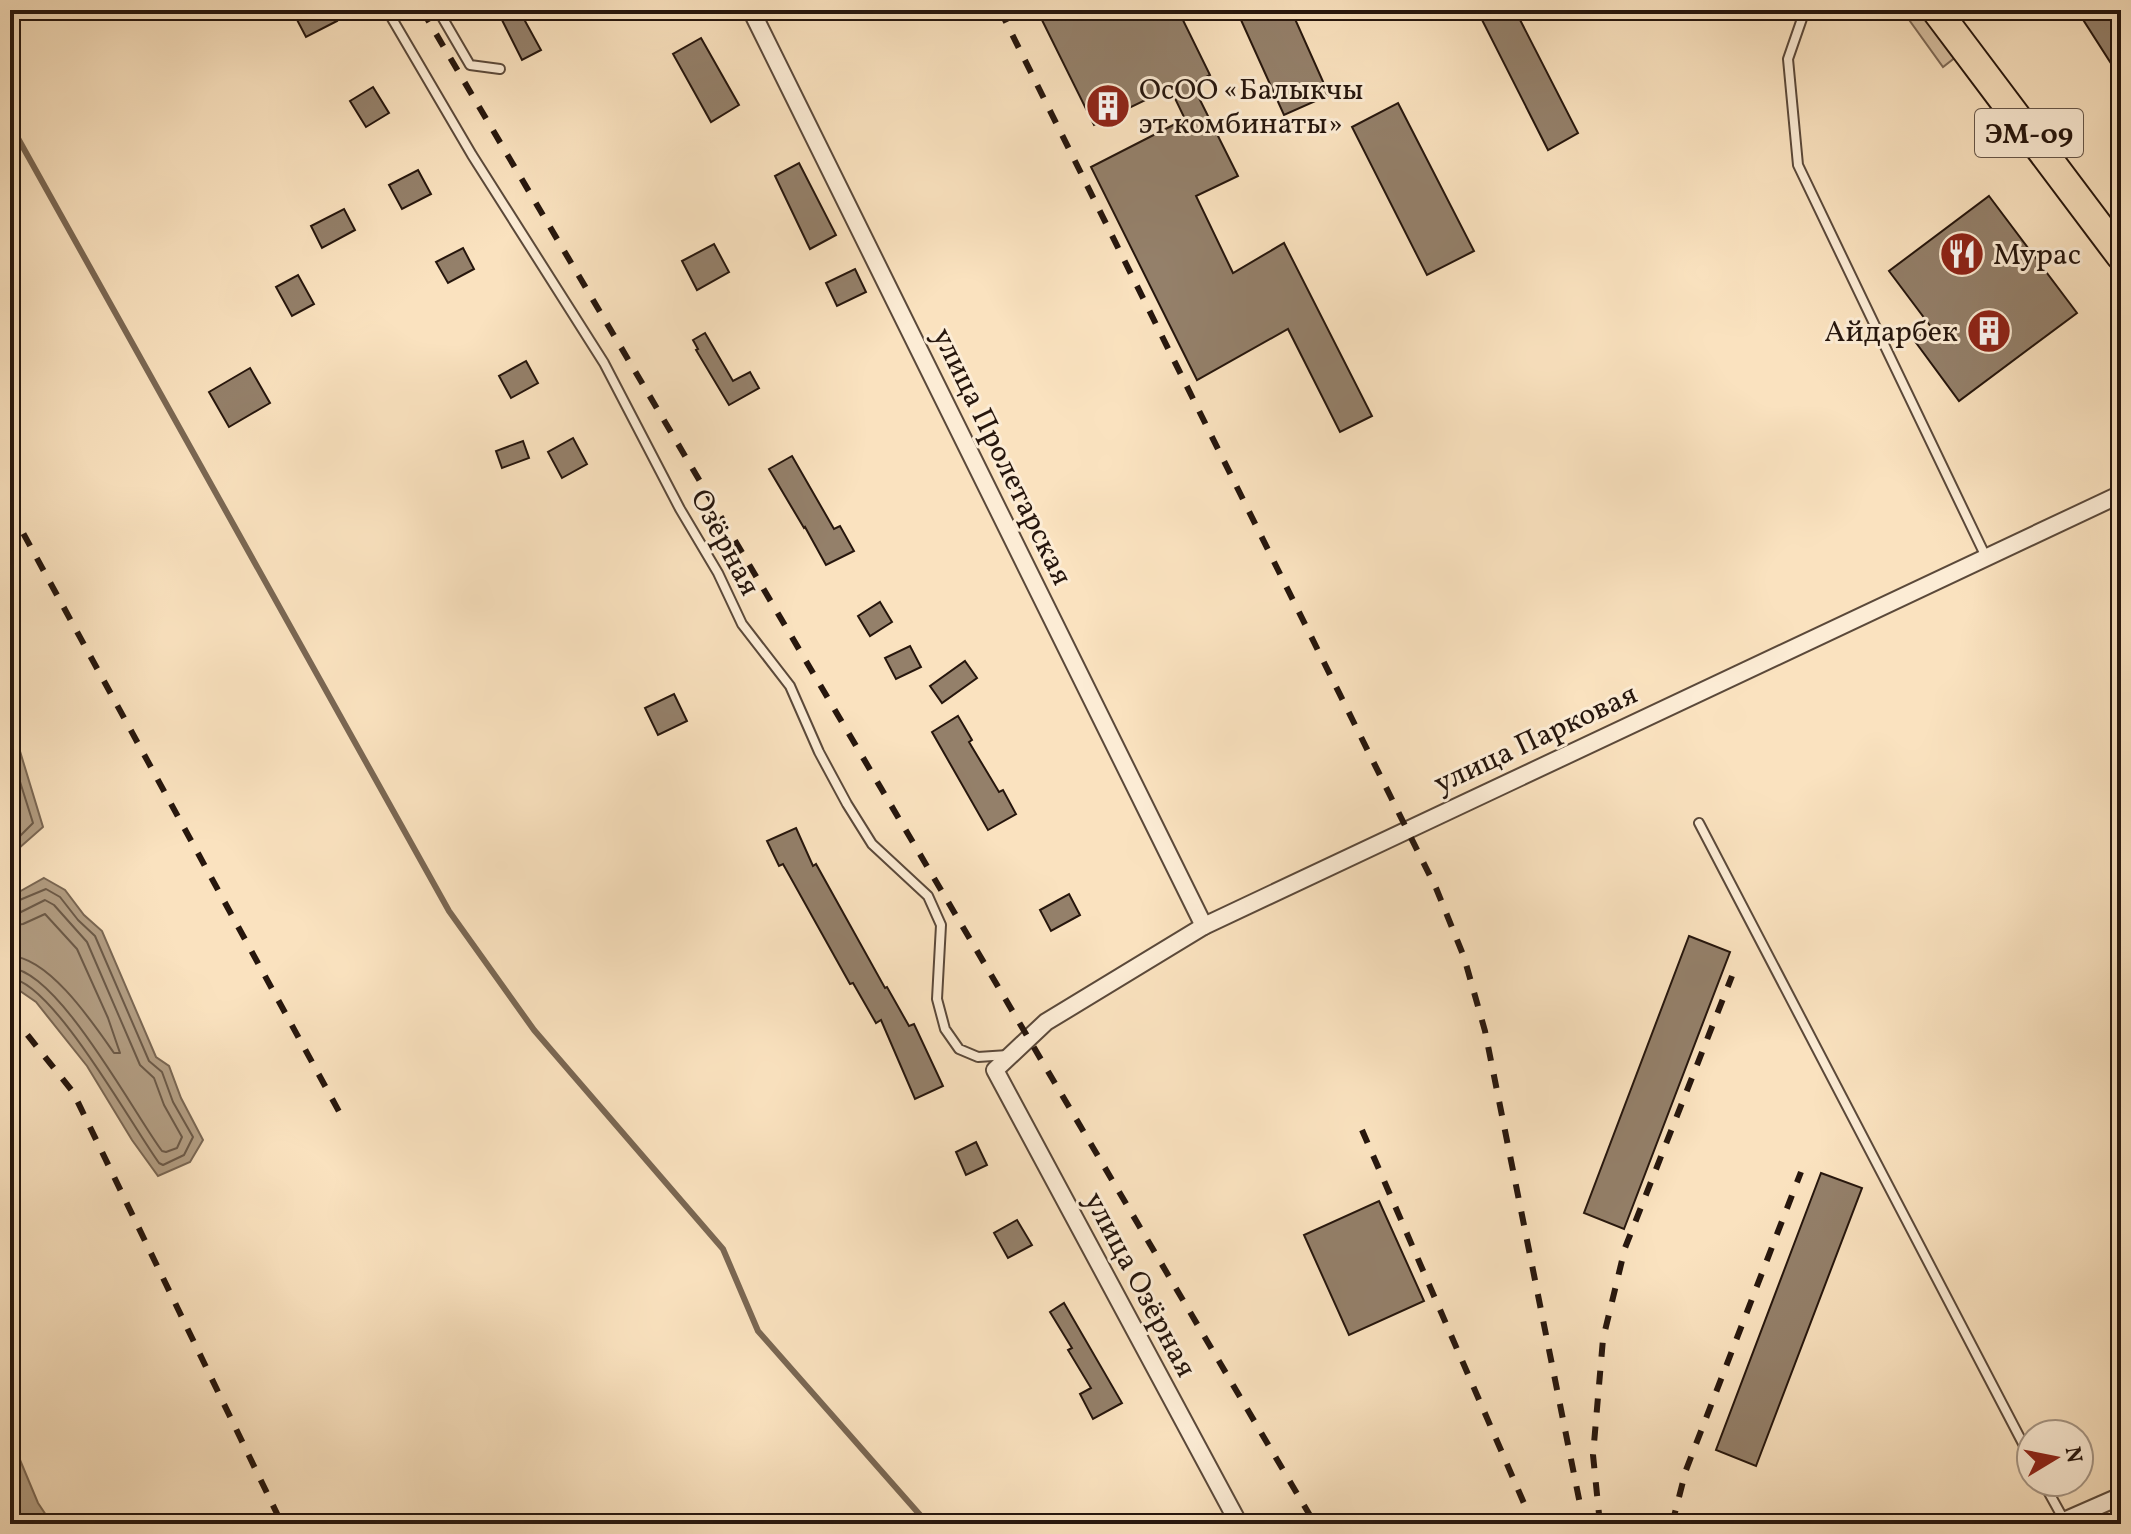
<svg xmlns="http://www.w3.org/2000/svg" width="2131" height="1534" viewBox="0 0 2131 1534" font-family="Vollkorn,serif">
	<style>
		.green { fill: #d6bfa1; stroke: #7e6a57; stroke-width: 2 }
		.water { fill: #b29d82; stroke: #7a6753; stroke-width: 2 }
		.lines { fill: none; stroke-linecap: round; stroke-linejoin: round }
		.shore { stroke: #6c5a48; stroke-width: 2 }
		.stream { stroke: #7a6753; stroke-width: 6 }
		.building { fill: #94806a; stroke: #26160d; stroke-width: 2 }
		.lane-casing { stroke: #5b493a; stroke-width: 12 }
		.street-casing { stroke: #5b493a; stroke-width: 20 }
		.highway-casing { stroke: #26160d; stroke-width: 32 }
		.lane { stroke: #fcecd5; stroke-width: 8 }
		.street { stroke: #fcecd5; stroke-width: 16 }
		.highway { stroke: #fae2bf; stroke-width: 28 }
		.rail { stroke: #26160d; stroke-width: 6; stroke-dasharray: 14 14; stroke-linecap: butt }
		.labels { text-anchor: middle; stroke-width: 6; stroke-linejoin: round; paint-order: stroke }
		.shield { fill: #fcecd5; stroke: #665649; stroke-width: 2 }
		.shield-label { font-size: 28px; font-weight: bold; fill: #26160d }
		.poi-label { font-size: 30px; fill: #26160d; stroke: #fcecd5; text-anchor: start }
		.street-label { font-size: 30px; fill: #26160d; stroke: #fcecd5 }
	</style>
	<rect width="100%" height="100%" fill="#fae2bf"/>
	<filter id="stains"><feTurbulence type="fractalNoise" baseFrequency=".0025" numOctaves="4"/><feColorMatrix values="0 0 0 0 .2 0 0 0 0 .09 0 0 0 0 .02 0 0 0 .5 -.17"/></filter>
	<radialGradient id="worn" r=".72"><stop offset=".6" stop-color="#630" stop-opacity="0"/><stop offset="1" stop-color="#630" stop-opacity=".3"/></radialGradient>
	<!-- green -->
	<path class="green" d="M1902 10H1936L1966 49 1943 67Z"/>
	<!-- water -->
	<g class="water">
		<path d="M10 736 19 748 43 827 10 856Z"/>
		<path d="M44 878 65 890 84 915 102 931 156 1057 169 1066 181 1098 203 1140 190 1162 158 1176 132 1140 87 1066 36 1002 10 984V897Z"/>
		<path d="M10 1436 38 1503 52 1524H10Z"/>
	</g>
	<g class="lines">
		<!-- shore -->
		<g class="shore">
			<path d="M10 750 33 823 10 846"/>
			<path d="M10 904 46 889 60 897 78 920 95 936 149 1061 162 1072 173 1102 193 1137 184 1155 163 1165 159 1163C132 1126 53 982 10 978"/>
			<path d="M10 914 19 913 45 900 54 905 87 942 140 1065 154 1078 164 1105 182 1137 177 1148 166 1152 162 1151C133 1112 58 970 10 968"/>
			<path d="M10 926 23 924 45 914 77 949 108 1018 120 1053H114C93 1023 49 957 10 956"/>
		</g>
		<!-- stream -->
		<path class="stream" d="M10 124 449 911 534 1030 723 1249 758 1331 928 1524"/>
	</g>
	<!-- building -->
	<g class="building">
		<path d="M307 10H331L337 21 306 37 295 16Z"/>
		<path d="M497 10H519L541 50 522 60Z"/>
		<path d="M1037 10H1178L1210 75 1192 84 1238 176 1196 196 1233 273 1284 243 1372 416 1340 432 1288 329 1197 380 1091 167 1185 119 1170 88 1094 125Z"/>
		<path d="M1263 10H1291L1329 95 1284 115 1241 20Z"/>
		<path d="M1477 10H1515L1578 133 1548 150Z"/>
		<path d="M2095 10H2105L2121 35V79L2082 18Z"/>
		<path d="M701 38 739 105 711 122 673 54Z"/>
		<path d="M373 87 389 113 366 127 350 101Z"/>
		<path d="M1398 103 1474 251 1427 275 1352 127Z"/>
		<path d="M799 163 836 235 810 249 775 176Z"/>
		<path d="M418 170 431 194 402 209 389 185Z"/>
		<path d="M1989 196 2077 313 1959 401 1914 340 1931 327 1889 271Z"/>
		<path d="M344 209 355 230 322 248 311 226Z"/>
		<path d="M714 244 729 272 697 290 682 261Z"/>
		<path d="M463 248 474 269 448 283 436 262Z"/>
		<path d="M855 269 866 292 837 306 826 283Z"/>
		<path d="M298 275 314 304 292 316 276 287Z"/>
		<path d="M705 333 733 381 750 372 759 388 729 405 696 350 698 349 693 340Z"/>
		<path d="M526 361 538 383 511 398 499 376Z"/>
		<path d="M250 368 270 403 229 427 209 392Z"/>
		<path d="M573 438 587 464 562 478 548 452Z"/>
		<path d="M523 441 529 458 502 468 496 451Z"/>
		<path d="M792 456 834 529 840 526 854 551 826 565 805 527 804 528 769 469Z"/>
		<path d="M880 602 892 622 870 636 858 616Z"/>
		<path d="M910 646 921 667 896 679 885 658Z"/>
		<path d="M965 661 977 678 942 703 930 686Z"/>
		<path d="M674 694 687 721 658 735 645 708Z"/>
		<path d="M958 716 972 740 969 742 999 792 1003 790 1016 814 988 830 932 732Z"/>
		<path d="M796 828 813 866 816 864 885 988 887 987 909 1026 914 1024 943 1086 915 1099 881 1020 876 1023 853 983 850 984 783 864 779 866 767 841Z"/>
		<path d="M1069 894 1080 915 1051 931 1040 910Z"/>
		<path d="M1689 936 1730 952 1624 1229 1584 1213Z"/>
		<path d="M976 1142 987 1165 966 1175 956 1152Z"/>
		<path d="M1821 1173 1862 1188 1756 1466 1716 1450Z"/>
		<path d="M1379 1201 1424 1301 1349 1335 1304 1235Z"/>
		<path d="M1017 1220 1032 1245 1008 1258 994 1233Z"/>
		<path d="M1064 1303 1122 1403 1093 1419 1080 1394 1091 1388 1068 1350 1072 1348 1050 1312Z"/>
	</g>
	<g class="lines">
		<!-- lane casing -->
		<g class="lane-casing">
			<g id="lane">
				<path d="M387 10 472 155 604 363 680 509 718 573 742 624 790 686 819 752 847 804 872 844 928 896 941 925 937 999 945 1029 959 1049 978 1057 1008 1055"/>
				<path d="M438 10 470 65 500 69"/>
				<path d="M1805 10 1788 59 1798 165 1986 557"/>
				<path d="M1699 823 2031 1459"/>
				<path d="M2043 1482 2064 1520"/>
			</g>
		</g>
		<!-- street casing -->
		<g class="street-casing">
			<g id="street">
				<path d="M751 10 1204 926"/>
				<path d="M1239 1524 995 1070 1046 1022 1204 926 2121 494"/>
				<path d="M2057 1524 2121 1496"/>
			</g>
		</g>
		<!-- highway casing -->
		<g class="highway-casing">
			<path id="highway" d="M1936 10 2121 256"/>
		</g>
		<!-- lane -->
		<use href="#lane" class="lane"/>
		<!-- street -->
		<use href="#street" class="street"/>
		<!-- highway -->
		<use href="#highway" class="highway"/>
		<!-- rail -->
		<g class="rail">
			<path d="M422 10 1315 1524"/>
			<path d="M1000 10 1436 888 1464 957 1485 1031 1584 1524"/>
			<path d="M10 509 342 1117"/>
			<path d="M10 1013 73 1092 282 1524"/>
			<path d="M1362 1130 1533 1524"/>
			<path d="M1600 1524 1593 1455 1603 1339 1625 1248 1732 976"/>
			<path d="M1672 1524 1686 1470 1801 1172"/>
		</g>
	</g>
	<!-- icons -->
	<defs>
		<g id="building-disc" transform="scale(2.3)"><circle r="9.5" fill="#8f2418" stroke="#fcecd5"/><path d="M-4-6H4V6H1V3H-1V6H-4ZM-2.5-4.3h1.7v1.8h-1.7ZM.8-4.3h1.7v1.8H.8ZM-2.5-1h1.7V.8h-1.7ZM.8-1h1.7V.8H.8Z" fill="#fff"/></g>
		<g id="restaurant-disc" transform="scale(2.3)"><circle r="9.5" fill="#8f2418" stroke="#fcecd5"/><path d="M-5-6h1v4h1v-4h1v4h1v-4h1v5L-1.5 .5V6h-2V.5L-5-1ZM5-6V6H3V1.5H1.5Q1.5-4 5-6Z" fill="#fff"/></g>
	</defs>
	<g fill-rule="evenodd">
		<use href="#building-disc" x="1108" y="106"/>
		<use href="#restaurant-disc" x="1962" y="254"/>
		<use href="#building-disc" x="1989" y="331"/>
	</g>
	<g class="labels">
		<!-- shield labels -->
		<rect class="shield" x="1975" y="109" width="108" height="48" rx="6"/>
		<g class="shield-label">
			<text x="2029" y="143">ЭМ-09</text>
		</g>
		<!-- poi labels -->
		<g class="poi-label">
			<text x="1139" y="99">ОсОО «Балыкчы<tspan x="1139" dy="34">эт комбинаты»</tspan></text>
			<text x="1993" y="264">Мурас</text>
			<text x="1958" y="341" text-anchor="end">Айдарбек</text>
		</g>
		<!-- street labels -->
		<g class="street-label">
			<text transform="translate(1003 456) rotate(64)" y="10">улица Пролетарская</text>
			<text transform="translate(726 542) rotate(62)" y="10">Озёрная</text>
			<text transform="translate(1535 738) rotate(-25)" y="10">улица Парковая</text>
			<text transform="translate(1141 1284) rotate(62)" y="10">улица Озёрная</text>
		</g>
	</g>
	<!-- margin -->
	<rect width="2131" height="1534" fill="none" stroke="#fae2bf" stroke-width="40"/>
	<rect x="12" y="12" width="2107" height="1510" fill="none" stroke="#26160d" stroke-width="4"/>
	<rect x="20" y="20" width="2091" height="1494" fill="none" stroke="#26160d" stroke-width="2"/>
	<!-- north arrow -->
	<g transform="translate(2055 1458) rotate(80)"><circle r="38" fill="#fcecd5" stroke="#a69685" stroke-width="2"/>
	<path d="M0-6L14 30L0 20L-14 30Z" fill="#8f2418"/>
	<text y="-12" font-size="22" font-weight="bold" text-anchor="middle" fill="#26160d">N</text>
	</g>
	<rect width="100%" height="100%" filter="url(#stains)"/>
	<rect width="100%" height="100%" fill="url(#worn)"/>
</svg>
